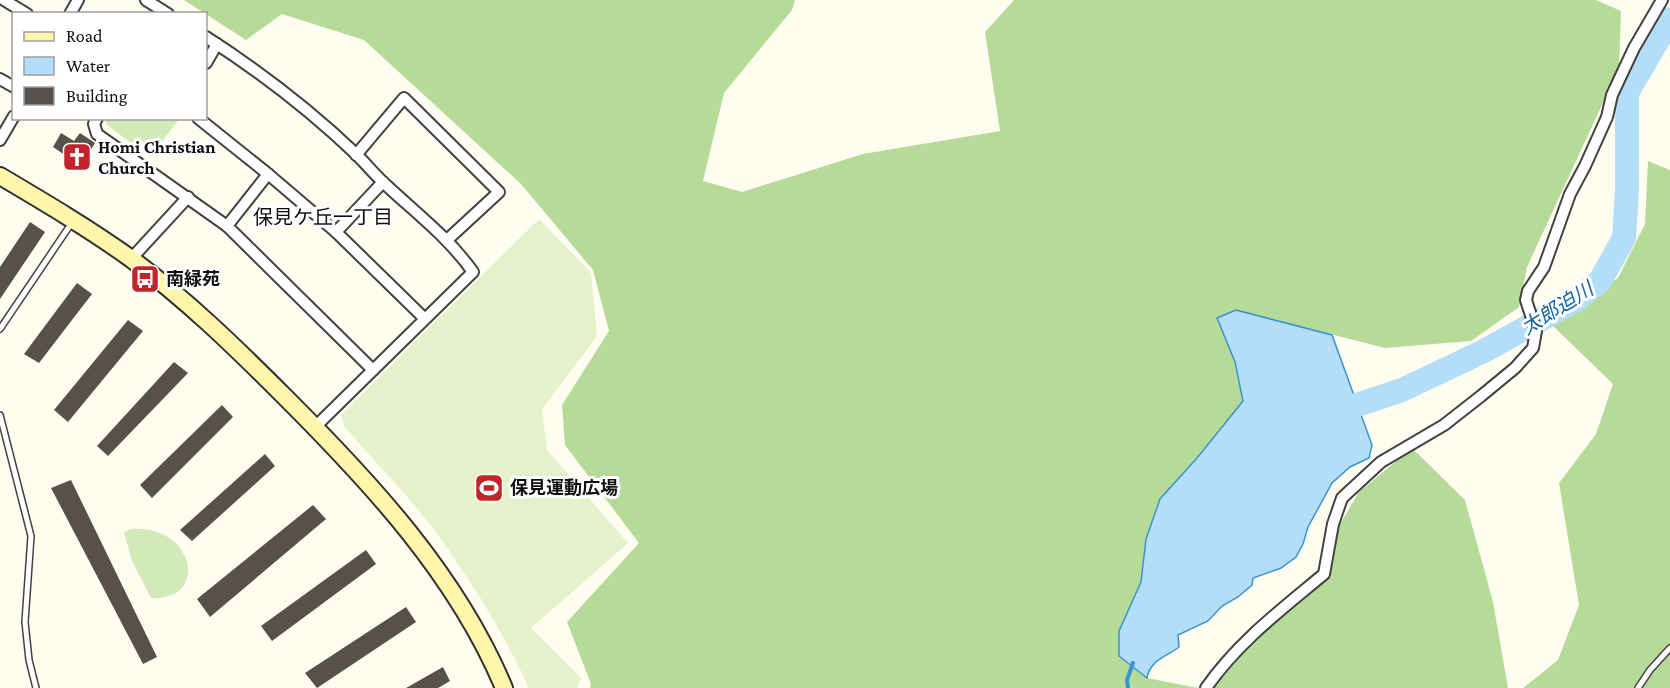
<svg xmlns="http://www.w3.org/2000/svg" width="1670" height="688" viewBox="0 0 1670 688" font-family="'Crimson Pro','Noto Sans JP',serif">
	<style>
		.green { fill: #d2eab9 }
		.forest { fill: #b6db98 }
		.pitch { fill: #e4f1cb }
		.water { fill: #b4def7; stroke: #3a93cf; stroke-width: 1.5 }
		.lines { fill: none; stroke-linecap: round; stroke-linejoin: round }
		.stream { stroke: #3a93cf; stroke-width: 4 }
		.river { stroke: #b4def7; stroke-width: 24 }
		.building { fill: #57504b }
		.lane-casing { stroke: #424242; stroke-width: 8 }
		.street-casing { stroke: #424242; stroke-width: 14 }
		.secondary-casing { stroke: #313131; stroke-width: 20 }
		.lane { stroke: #fff; stroke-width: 5 }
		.street { stroke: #fff; stroke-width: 10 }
		.secondary { stroke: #fff6ab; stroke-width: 16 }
		.labels { text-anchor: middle; stroke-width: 6; stroke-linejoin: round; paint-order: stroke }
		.poi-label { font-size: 18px; font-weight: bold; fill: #0f0f0f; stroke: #fff; text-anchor: start }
		.neighbourhood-label { font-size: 20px; fill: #0f0f0f; stroke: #fff }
		.water-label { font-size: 20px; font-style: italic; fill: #1564a3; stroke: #fff }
	</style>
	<rect width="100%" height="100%" fill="#fffcf0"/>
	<!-- green -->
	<g class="green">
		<path d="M105 119V118L179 119 150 157 107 125Z"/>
		<path d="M132 529C196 525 209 602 151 598L132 561 124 532Z"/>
	</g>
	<!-- forest -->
	<g class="forest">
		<path d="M184 0H795L792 10 724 93 703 181 742 192 863 154 1000 131 985 32 1014 0H1596L1621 11 1619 68 1527 267 1519 307 1471 341 1385 348 1237 310 1217 318 1235 362 1243 401 1197 458 1160 499 1146 539 1141 582 1119 631V656L1147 678 1198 688H590L591 684 567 622 639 543 565 445 562 405 609 331 593 270 521 184 364 40 282 14 246 40Z"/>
		<path d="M1648 161 1670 170V688H1523L1558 660 1579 605 1559 483 1596 434 1613 384 1552 325 1618 278 1645 224Z"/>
		<path d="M1412 448 1465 500 1493 602 1508 688H1211L1230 657 1329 576 1339 526 1359 492Z"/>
	</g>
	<!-- pitch -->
	<path class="pitch" d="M539 219 591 273 597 336 542 409 547 450 628 543 531 628 581 678 577 688H529C503 631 469 577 432 527 405 492 373 460 345 427L341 415Z"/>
	<!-- water -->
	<path class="water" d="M1236 310 1332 335 1372 445 1369 458 1350 467 1332 483 1308 527 1303 544 1296 557 1281 568 1253 578 1252 585 1238 597 1222 606 1208 621 1178 635 1179 647C1166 657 1150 660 1147 678L1119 656V631L1141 582 1146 539 1160 499 1197 458 1243 401 1235 362 1217 318Z"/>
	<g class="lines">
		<!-- stream -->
		<path class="stream" d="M1128 688 1127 680 1133 663"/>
		<!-- river -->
		<path class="river" d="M1357 405 1402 390 1484 351 1576 300 1600 281 1624 238 1627 190V93L1670 19"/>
	</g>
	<!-- building -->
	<g class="building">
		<path d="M61 133 74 141 80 133 95 143 81 166 53 147Z"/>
		<path d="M30 222 45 232 0 299V267Z"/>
		<path d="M77 283 92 294 39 363 24 354Z"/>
		<path d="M128 320 143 331 68 422 54 410Z"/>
		<path d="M174 362 188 373 108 456 97 446Z"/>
		<path d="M222 405 233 417 152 498 140 485Z"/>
		<path d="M265 454 275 466 192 541 180 530Z"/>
		<path d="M71 480 157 657 143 664 51 488Z"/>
		<path d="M313 505 326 519 210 617 197 599Z"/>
		<path d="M366 550 376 564 272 641 261 626Z"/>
		<path d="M406 607 416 622 317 688 305 673Z"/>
		<path d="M443 667 450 681 438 688H406Z"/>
	</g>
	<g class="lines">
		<!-- lane casing -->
		<g class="lane-casing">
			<g id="lane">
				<path d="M0 329 73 221"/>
				<path d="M0 415 31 536 25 622 29 660 36 688"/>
				<path d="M1638 688 1650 670 1670 648"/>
			</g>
		</g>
		<!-- street casing -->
		<g class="street-casing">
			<g id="street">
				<path d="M4 0 27 14"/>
				<path d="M146 0 168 14"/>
				<path d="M70 14 78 0"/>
				<path d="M206 37C259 71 311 111 357 155 367 165 376 176 386 185 416 213 449 238 473 272L315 427"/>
				<path d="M206 63 217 44"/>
				<path d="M0 79 14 87"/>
				<path d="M97 118 94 124 97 134 227 226 373 370"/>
				<path d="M198 118 268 174 336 232 424 318"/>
				<path d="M0 140 14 116"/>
				<path d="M356 155 404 98 499 192 447 240"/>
				<path d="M227 226 268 174"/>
				<path d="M336 232 383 182"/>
				<path d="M131 259 188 197"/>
				<path d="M1206 688C1238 642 1282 609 1324 574L1333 524 1342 498 1381 462 1444 425 1481 396 1515 368 1533 348 1536 331 1526 300 1528 291 1544 267 1570 194 1585 166 1607 117 1612 95 1634 48 1662 0"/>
			</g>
		</g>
		<!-- secondary casing -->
		<g class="secondary-casing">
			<path id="secondary" d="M0 176C44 202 88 228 130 258 186 299 236 348 285 397 370 482 457 575 504 688"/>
		</g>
		<!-- lane -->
		<use href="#lane" class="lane"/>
		<!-- street -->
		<use href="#street" class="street"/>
		<!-- secondary -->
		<use href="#secondary" class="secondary"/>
	</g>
	<!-- icons -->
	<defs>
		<g id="church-square" transform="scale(1.5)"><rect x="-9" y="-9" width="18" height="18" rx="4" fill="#c1242b" stroke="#fff"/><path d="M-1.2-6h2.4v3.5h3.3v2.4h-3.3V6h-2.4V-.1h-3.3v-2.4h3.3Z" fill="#fff"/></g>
		<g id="bus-square" transform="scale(1.5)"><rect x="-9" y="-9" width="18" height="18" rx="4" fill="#c1242b" stroke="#fff"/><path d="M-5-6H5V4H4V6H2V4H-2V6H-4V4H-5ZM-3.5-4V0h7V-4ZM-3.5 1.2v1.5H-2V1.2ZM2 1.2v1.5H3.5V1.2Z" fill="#fff"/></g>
		<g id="stadium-square" transform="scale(1.5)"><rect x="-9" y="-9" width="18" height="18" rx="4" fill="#c1242b" stroke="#fff"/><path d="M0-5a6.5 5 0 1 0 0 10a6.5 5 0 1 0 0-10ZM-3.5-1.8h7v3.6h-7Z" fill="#fff"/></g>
	</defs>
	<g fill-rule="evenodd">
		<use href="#church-square" x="77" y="157"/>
		<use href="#bus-square" x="145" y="279"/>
		<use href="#stadium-square" x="489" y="488"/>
	</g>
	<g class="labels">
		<!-- poi labels -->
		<g class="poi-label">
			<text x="98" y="153">Homi Christian<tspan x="98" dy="21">Church</tspan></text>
			<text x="166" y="285">南緑苑</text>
			<text x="510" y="494">保見運動広場</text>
		</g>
		<!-- neighbourhood labels -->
		<g class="neighbourhood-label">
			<text x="323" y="224">保見ケ丘一丁目</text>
		</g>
		<!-- water labels -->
		<g class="water-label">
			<text transform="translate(1557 308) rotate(-32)" y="7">太郎迫川</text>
		</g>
	</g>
	<!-- legend -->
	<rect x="12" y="12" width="195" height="108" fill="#ffffff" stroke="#9f9f9f" stroke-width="1.5"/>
	<rect x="24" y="32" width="30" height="9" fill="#fff6ab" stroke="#9f9f9f" stroke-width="1.5"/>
	<text x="66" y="42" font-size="18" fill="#0f0f0f">Road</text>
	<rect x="24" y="57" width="30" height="18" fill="#b4def7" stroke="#9f9f9f" stroke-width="1.5"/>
	<text x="66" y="72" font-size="18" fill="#0f0f0f">Water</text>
	<rect x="24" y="87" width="30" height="18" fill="#57504b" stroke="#9f9f9f" stroke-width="1.5"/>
	<text x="66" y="102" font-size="18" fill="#0f0f0f">Building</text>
</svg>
